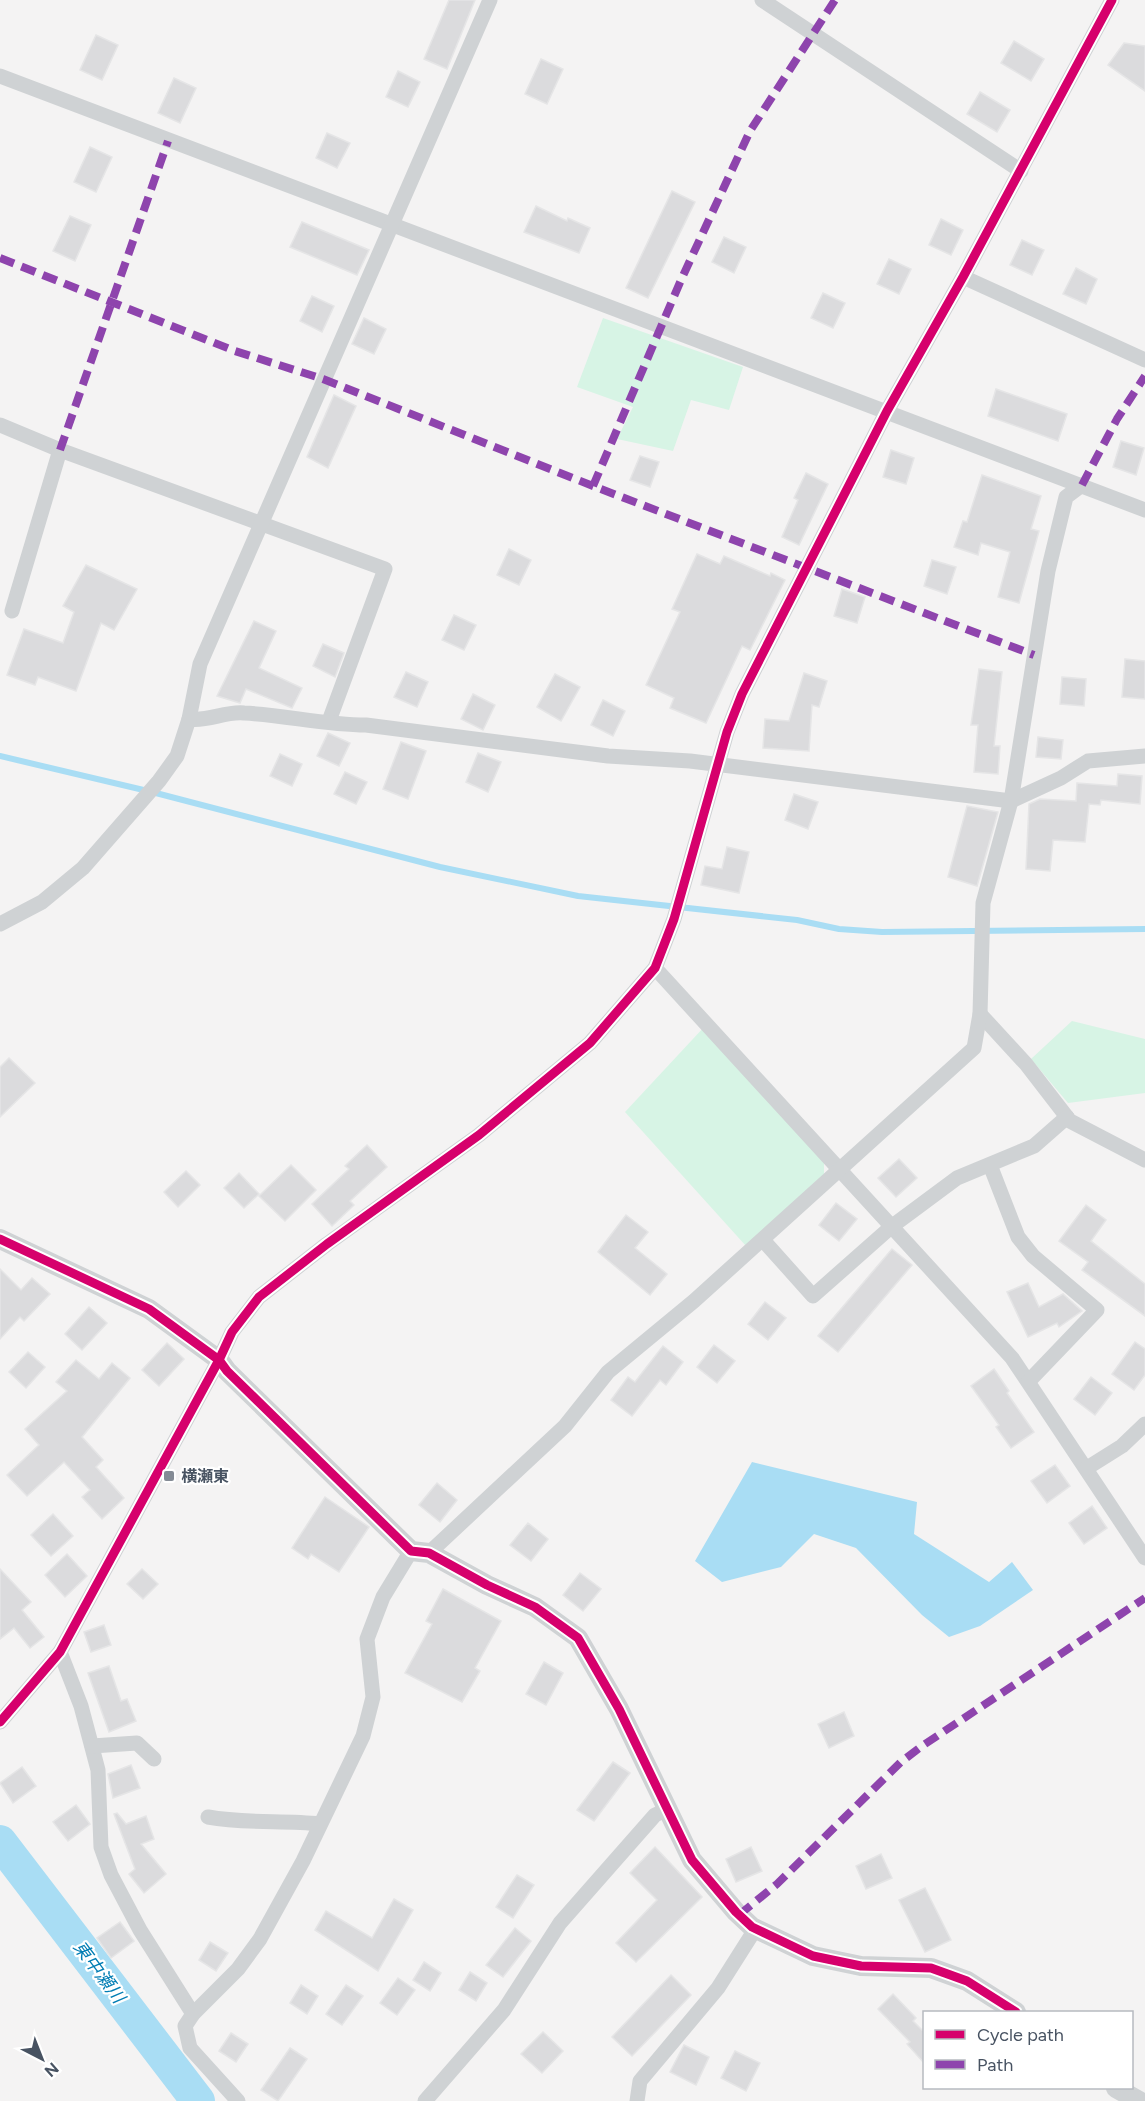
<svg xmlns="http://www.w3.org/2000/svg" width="1145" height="2101" viewBox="0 0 1145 2101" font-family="Figtree,'Noto Sans JP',sans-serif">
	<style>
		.green { fill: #d7f4e5 }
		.water { fill: #a9ddf4 }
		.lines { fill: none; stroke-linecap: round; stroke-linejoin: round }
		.stream { stroke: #a9ddf4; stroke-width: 6 }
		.river { stroke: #a9ddf4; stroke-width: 34 }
		.building { fill: #dbdbdd; stroke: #e5e5e6; stroke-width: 1.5 }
		.minor { stroke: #cfd2d4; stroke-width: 15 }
		.tertiary { stroke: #cfd2d4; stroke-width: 20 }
		.quiet { stroke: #8e44ad; stroke-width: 8; stroke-dasharray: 15 8; stroke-linecap: butt }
		.cycleway-casing { stroke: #fff; stroke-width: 13 }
		.cycleway { stroke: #d6006c; stroke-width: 9 }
		.poi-dot { fill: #848b95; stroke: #fff; stroke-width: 2 }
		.labels { text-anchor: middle; stroke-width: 4.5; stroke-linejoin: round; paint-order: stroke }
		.poi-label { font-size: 16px; font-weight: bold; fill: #485362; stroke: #fff; text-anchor: start }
		.water-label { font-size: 18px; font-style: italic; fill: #017db4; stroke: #fff }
	</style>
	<rect width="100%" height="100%" fill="#f4f3f3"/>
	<!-- green -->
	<g class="green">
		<path d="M603 318 743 367 729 410 691 400 673 451 617 439 633 407 577 387Z"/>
		<path d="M1072 1021 1145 1039V1093L1068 1103 1031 1059Z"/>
		<path d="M705 1026 824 1162V1174L746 1246 625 1112Z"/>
	</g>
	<!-- water -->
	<path class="water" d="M752 1462 917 1502 914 1534 989 1582 1012 1562 1033 1590 980 1626 949 1637 922 1615 856 1548 814 1534 781 1567 722 1582 695 1561Z"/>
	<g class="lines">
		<!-- stream -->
		<path class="stream" d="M0 756 152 792 440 867 578 896 797 920 839 929 882 932 1145 929"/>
		<!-- river -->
		<path class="river" d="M0 1842 198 2101"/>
	</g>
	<!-- building -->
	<g class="building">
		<path d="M449 0H475L447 69 424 59Z"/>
		<path d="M96 35 118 45 102 80 80 70Z"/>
		<path d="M1014 41 1044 59 1031 81 1001 63Z"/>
		<path d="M1124 43 1145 46V91L1108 65Z"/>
		<path d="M541 59 563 69 547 104 525 94Z"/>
		<path d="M398 71 420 82 408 107 386 97Z"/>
		<path d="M174 78 196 88 180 123 158 113Z"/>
		<path d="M980 92 1010 110 997 132 967 114Z"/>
		<path d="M327 133 350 143 337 168 316 158Z"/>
		<path d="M90 147 112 157 96 192 74 182Z"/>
		<path d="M672 191 695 202 648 298 626 288Z"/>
		<path d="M536 206 567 221 568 218 590 228 579 253 524 232Z"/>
		<path d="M70 216 91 225 75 261 53 251Z"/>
		<path d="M941 219 963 230 951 255 929 245Z"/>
		<path d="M302 222 369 250 357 275 290 247Z"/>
		<path d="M724 237 746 247 734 273 712 262Z"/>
		<path d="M1022 240 1044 250 1032 275 1010 265Z"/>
		<path d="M889 259 911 269 899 294 877 284Z"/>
		<path d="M1076 268 1097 279 1086 304 1063 294Z"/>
		<path d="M823 293 845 303 833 328 811 318Z"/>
		<path d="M312 296 334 306 322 332 300 321Z"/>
		<path d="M364 318 386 329 374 354 352 344Z"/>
		<path d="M996 389 1067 414 1058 441 988 416Z"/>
		<path d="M334 395 356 406 328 468 307 457Z"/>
		<path d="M1121 441 1144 448 1136 475 1113 467Z"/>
		<path d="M891 450 914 458 906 484 883 477Z"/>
		<path d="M640 456 659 462 650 487 630 480Z"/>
		<path d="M806 473 828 484 799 545 782 537 798 500 794 498Z"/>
		<path d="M982 475 1041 496 1031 529 1039 531 1019 603 998 597 1010 552 981 543 978 555 954 547 963 521 967 522Z"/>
		<path d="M509 549 531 560 519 585 497 575Z"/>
		<path d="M697 554 720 564 724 556 770 576 771 573 785 580 750 650 742 646 706 723 670 708 674 698 646 685 680 612 672 609Z"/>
		<path d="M932 560 956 567 947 594 924 586Z"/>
		<path d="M86 565 137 589 114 630 101 623 76 691 38 677 35 685 7 675 24 629 63 643 74 612 63 606Z"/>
		<path d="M842 589 865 597 857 623 834 616Z"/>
		<path d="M454 615 476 625 464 650 442 640Z"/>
		<path d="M254 621 276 631 259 668 302 688 292 708 246 689 240 703 217 696Z"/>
		<path d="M323 644 344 653 335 677 313 666Z"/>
		<path d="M1125 659 1145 661V699L1122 697Z"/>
		<path d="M979 669 1002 672 994 746H1000L998 774 974 772 978 725H971Z"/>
		<path d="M406 672 428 682 417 707 394 697Z"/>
		<path d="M804 673 827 681 819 707 812 705 809 751 763 748 765 719 789 721Z"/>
		<path d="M555 674 580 687 561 721 537 707Z"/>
		<path d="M1062 677 1086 679 1084 706 1060 704Z"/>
		<path d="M473 694 495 705 483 730 461 719Z"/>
		<path d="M603 700 625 711 613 736 591 725Z"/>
		<path d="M328 733 350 743 339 766 317 756Z"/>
		<path d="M1038 737 1063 740 1061 759 1036 757Z"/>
		<path d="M401 742 426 751 408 799 383 789Z"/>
		<path d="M478 753 501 762 488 792 466 782Z"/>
		<path d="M280 754 302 764 292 786 270 776Z"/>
		<path d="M345 772 367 782 356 804 334 794Z"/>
		<path d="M1118 774 1142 776 1140 804 1101 800 1100 805 1089 804 1085 842 1053 840 1050 871 1026 869 1029 804 1040 799 1076 801 1077 783 1117 786Z"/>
		<path d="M794 794 818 802 808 829 785 820Z"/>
		<path d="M967 806 998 812 977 886 948 877Z"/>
		<path d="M727 847 749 852 739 893 701 885 705 866 722 869Z"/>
		<path d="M9 1058 35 1083 0 1117V1067Z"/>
		<path d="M367 1145 387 1167 350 1201 354 1205 332 1226 312 1204 349 1169 345 1166Z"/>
		<path d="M899 1159 917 1178 896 1197 878 1178Z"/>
		<path d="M291 1165 316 1190 285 1221 259 1196Z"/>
		<path d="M186 1171 200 1185 178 1207 164 1192Z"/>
		<path d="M239 1173 259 1194 244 1208 224 1188Z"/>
		<path d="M836 1203 857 1219 839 1241 819 1225Z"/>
		<path d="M1086 1205 1106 1220 1091 1241 1145 1284V1316L1082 1270 1088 1262 1059 1241Z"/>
		<path d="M626 1215 648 1232 635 1248 667 1274 650 1295 598 1252Z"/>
		<path d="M892 1249 912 1265 838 1352 818 1336Z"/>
		<path d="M0 1269 21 1290 32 1278 50 1294 24 1321 20 1317 0 1339Z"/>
		<path d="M1028 1283 1039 1307 1063 1294 1082 1311 1059 1327 1057 1323 1028 1337 1007 1292Z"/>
		<path d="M765 1302 786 1318 768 1340 748 1324Z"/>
		<path d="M89 1307 107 1323 82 1350 65 1334Z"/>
		<path d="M1135 1342 1145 1349V1375L1134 1390 1112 1374Z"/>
		<path d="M167 1343 184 1359 159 1386 142 1370Z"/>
		<path d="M714 1345 735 1361 717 1383 697 1367Z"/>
		<path d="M663 1346 683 1362 666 1385 660 1380 632 1416 611 1400 628 1377 635 1382Z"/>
		<path d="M28 1352 45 1367 26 1388 9 1372Z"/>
		<path d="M76 1360 99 1379 112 1363 130 1378 82 1437 103 1460 96 1467 124 1498 102 1519 82 1497 90 1490 64 1462 27 1496 7 1475 39 1445 25 1429 67 1391 56 1382Z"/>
		<path d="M994 1369 1009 1391 1007 1393 1034 1432 1011 1448 996 1427 999 1425 971 1386Z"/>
		<path d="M1091 1377 1112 1393 1095 1415 1074 1399Z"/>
		<path d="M1055 1465 1070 1486 1047 1503 1031 1481Z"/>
		<path d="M437 1483 457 1500 440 1522 419 1505Z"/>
		<path d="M325 1497 369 1527 339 1572 311 1554 308 1559 292 1548Z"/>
		<path d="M1092 1506 1107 1528 1084 1544 1069 1523Z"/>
		<path d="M53 1514 73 1536 51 1556 31 1535Z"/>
		<path d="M528 1523 548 1539 531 1561 510 1545Z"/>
		<path d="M67 1554 87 1576 65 1597 45 1575Z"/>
		<path d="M0 1569 31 1602 22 1610 44 1637 30 1648 14 1628 0 1639Z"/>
		<path d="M142 1569 158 1584 143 1599 127 1584Z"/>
		<path d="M580 1573 601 1589 583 1611 563 1595Z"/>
		<path d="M443 1589 501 1621 475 1668 480 1671 462 1702 405 1673 432 1624 426 1621Z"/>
		<path d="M104 1625 111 1645 91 1652 84 1632Z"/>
		<path d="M544 1662 563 1673 546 1705 526 1694Z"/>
		<path d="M109 1666 121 1701 127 1699 136 1721 109 1732 88 1673Z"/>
		<path d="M844 1712 854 1736 829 1748 818 1724Z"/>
		<path d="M613 1762 630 1773 594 1821 577 1810Z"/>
		<path d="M131 1765 140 1788 113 1798 108 1774Z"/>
		<path d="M22 1767 36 1786 13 1803 0 1783Z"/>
		<path d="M76 1805 90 1824 68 1841 53 1822Z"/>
		<path d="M117 1813 126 1824 146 1816 154 1839 141 1844 166 1874 144 1893 129 1874 135 1869 114 1814Z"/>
		<path d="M655 1847 702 1897 636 1962 616 1943 657 1900 630 1873Z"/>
		<path d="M751 1847 762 1871 736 1882 726 1859Z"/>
		<path d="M881 1854 892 1878 866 1889 856 1866Z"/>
		<path d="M517 1875 534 1885 513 1918 496 1907Z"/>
		<path d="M925 1888 951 1940 925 1952 899 1900Z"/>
		<path d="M394 1899 413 1910 378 1971 315 1930 326 1911 372 1938Z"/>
		<path d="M120 1922 134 1941 111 1958 97 1938Z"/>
		<path d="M515 1928 531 1941 503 1977 486 1965Z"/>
		<path d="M210 1942 228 1953 216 1971 199 1960Z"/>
		<path d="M424 1962 441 1973 430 1991 413 1980Z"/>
		<path d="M470 1972 487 1983 476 2001 459 1990Z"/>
		<path d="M671 1975 691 1995 632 2056 612 2037Z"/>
		<path d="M398 1978 415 1990 397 2015 380 2003Z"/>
		<path d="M301 1985 318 1996 307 2014 290 2003Z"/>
		<path d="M346 1985 363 1996 342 2025 326 2014Z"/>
		<path d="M893 1994 916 2018 913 2021 922 2030 924 2028V2063L907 2044 910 2042 878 2009Z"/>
		<path d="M543 2032 563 2051 542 2073 521 2054Z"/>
		<path d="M231 2033 248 2044 236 2062 219 2051Z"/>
		<path d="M684 2045 709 2057 696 2085 670 2072Z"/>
		<path d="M290 2048 307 2059 278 2101 261 2090Z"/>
		<path d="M735 2051 760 2063 746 2091 721 2078Z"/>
	</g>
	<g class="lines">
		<!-- minor -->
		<g class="minor">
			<path d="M762 0 1021 171"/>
			<path d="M0 76 1145 510"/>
			<path d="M963 277 1145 360"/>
			<path d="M0 425 60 450 385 569 329 721"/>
			<path d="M12 611 60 450"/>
			<path d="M189 719C208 722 225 711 244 713 285 715 325 725 366 725L608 756 690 761 1011 801 1061 778 1088 761 1145 756"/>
			<path d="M0 924 42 902 83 868 159 781 177 756 189 719 200 664 490 0"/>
			<path d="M655 968 1012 1358 1145 1558"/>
			<path d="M980 1014 1026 1064 1070 1121 1145 1160"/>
			<path d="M990 1165 1018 1237 1033 1256 1097 1310 1029 1381"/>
			<path d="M763 1240 813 1296 891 1227 957 1178 1034 1146 1067 1117"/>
			<path d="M1087 1468 1122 1446 1145 1424"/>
			<path d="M429 1553 565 1426 608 1372 694 1301 974 1048 980 1014 983 903 1011 801 1048 571 1066 497 1082 485"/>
			<path d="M60 1652 81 1706 98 1770 101 1847 111 1875 140 1930 193 2014"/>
			<path d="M0 1722 60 1652 219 1360 232 1332 259 1297 327 1244 479 1135 590 1043 655 968 674 919 727 732 742 694 887 411 963 277 1112 0"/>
			<path d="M92 1746 137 1743 154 1759"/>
			<path d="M208 1817C246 1824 283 1820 320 1824"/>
			<path d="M238 2101 190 2048 185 2026 193 2014 238 1969 260 1939 303 1861 363 1736 373 1697 367 1639 383 1597 411 1551"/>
			<path d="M425 2101 504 2010 560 1923 655 1815 666 1810"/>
			<path d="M637 2101 640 2081 718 1988 756 1928"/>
		</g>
		<!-- tertiary -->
		<g class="tertiary">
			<path d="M0 1239 149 1309 219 1360 227 1371 411 1551 429 1553 487 1585 535 1607 578 1638 619 1709 692 1860 736 1912 752 1927 813 1956 861 1966 931 1968 967 1981 1016 2012"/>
			<path d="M1116 2088 1139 2101"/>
		</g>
		<!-- quiet -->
		<g class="quiet">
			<path d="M0 258 235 351 323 379 593 486 1034 655"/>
			<path d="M60 450 168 141"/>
			<path d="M1082 485 1117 419 1145 376"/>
			<path d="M593 486 681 280 750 131 835 0"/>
			<path d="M739 1915 777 1884 901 1762 922 1746 1145 1598"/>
		</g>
		<!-- cycleway casing -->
		<g class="cycleway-casing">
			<g id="cycleway">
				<path d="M0 1239 149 1309 219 1360 227 1371 411 1551 429 1553 487 1585 535 1607 578 1638 619 1709 692 1860 736 1912 752 1927 813 1956 861 1966 931 1968 967 1981 1016 2012"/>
				<path d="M0 1722 60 1652 219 1360 232 1332 259 1297 327 1244 479 1135 590 1043 655 968 674 919 727 732 742 694 887 411 963 277 1112 0"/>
			</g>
		</g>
		<!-- cycleway -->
		<use href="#cycleway" class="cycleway"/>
	</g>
	<!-- markers -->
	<rect class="poi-dot" x="163" y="1470" width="12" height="12" rx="3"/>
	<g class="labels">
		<!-- poi labels -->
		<g class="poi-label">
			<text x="181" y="1482">横瀬東</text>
		</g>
		<!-- water labels -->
		<g class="water-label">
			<text transform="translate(99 1972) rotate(53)" y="6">東中瀬川</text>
		</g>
	</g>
	<!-- legend -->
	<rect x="923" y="2011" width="210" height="78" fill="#ffffff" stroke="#b6bac0" stroke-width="1.5"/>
	<rect x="935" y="2030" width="30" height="9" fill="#d6006c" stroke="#b6bac0" stroke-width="1.5"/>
	<text x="977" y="2041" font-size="18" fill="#485362">Cycle path</text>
	<rect x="935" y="2060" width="30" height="9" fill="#8e44ad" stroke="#b6bac0" stroke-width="1.5"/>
	<text x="977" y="2071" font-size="18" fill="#485362">Path</text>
	<!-- north arrow -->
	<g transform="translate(42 2059) rotate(138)" stroke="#ffffff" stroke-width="4.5" paint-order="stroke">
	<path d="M0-4.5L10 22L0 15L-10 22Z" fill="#485362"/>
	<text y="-9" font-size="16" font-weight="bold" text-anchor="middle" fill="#485362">N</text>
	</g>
</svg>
